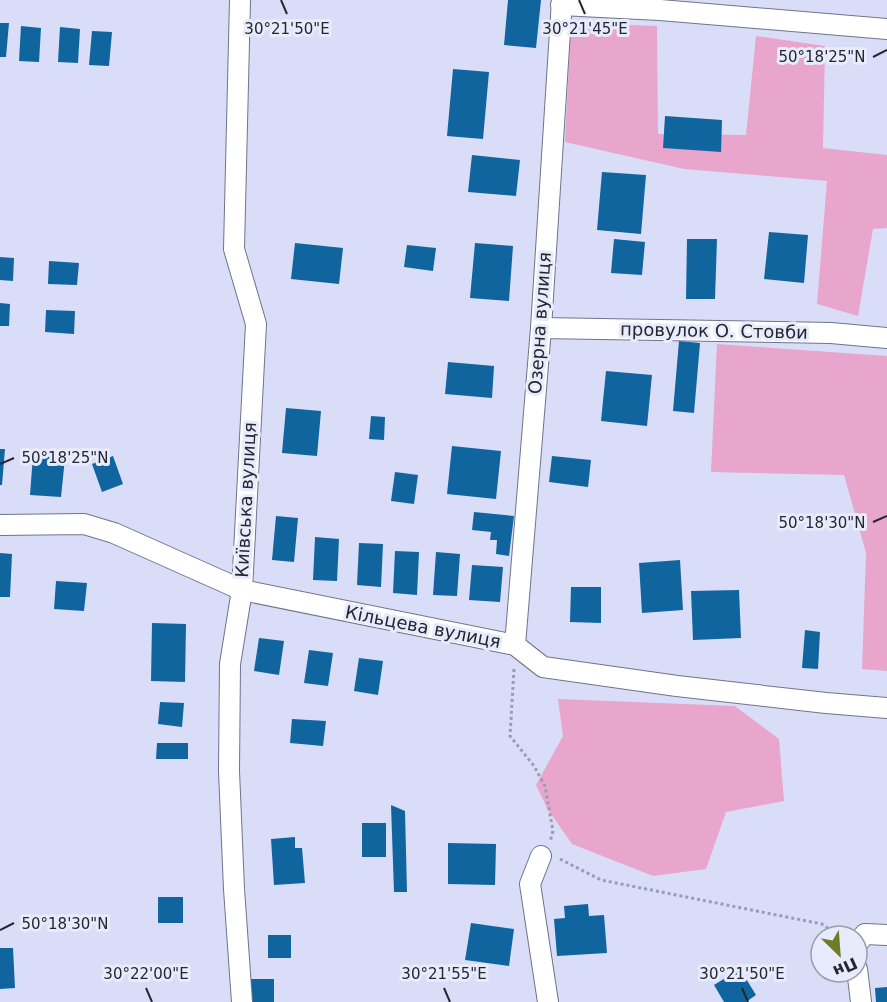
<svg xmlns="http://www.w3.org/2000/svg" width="887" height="1002" viewBox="0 0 887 1002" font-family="'DejaVu Sans',sans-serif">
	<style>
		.green { fill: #e8a6cd }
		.building { fill: #10659f }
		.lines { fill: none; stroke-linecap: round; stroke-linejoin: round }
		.street-casing { stroke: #70748b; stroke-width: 22 }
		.path { stroke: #9a9db2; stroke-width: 3; stroke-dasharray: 3 3; stroke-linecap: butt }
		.street { stroke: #fff; stroke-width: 20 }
		.ticks { fill: none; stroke: #252730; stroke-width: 2 }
		.labels { text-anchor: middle; stroke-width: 6; stroke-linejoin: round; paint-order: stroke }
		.street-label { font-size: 18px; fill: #252730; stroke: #e8ebfb }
		.ticks-label { font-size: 15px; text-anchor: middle; fill: #252730; stroke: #e8ebfb; stroke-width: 6; stroke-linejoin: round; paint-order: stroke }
	</style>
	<rect width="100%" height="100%" fill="#d9ddf8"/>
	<!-- green -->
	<g class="green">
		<path d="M571 23 657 26 658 134 746 135 756 36 825 46 823 148 887 155V228L873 229 858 316 817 304 827 181 684 169 565 142Z"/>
		<path d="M717 344 887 356V671L862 669 866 553 844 475 711 472Z"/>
		<path d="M558 699 735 706 779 739 784 801 726 812 706 869 653 876 572 844 547 808 536 785 563 736Z"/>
	</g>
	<!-- building -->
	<g class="building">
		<path d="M508 0H541L536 48 504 45Z"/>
		<path d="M0 23H9L6 57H0Z"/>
		<path d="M21 26 41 28 39 62 19 61Z"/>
		<path d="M60 27 80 29 78 63 58 62Z"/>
		<path d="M92 31 112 32 109 66 89 65Z"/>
		<path d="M453 69 489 72 483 139 447 136Z"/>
		<path d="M665 116 722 120 721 152 663 148Z"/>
		<path d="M472 155 520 160 516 196 468 192Z"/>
		<path d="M602 172 646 175 641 234 597 230Z"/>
		<path d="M769 232 808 235 804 283 764 279Z"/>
		<path d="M614 239 645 242 642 275 611 273Z"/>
		<path d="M687 239H717L715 299H686Z"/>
		<path d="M295 243 343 248 339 284 291 279Z"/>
		<path d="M475 243 513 246 509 301 470 298Z"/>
		<path d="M407 245 436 248 433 271 404 267Z"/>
		<path d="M0 257 14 258 13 281 0 280Z"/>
		<path d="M49 261 79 263 77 285 48 284Z"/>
		<path d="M0 303 10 304 9 326H0Z"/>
		<path d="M46 310 75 311 74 334 45 332Z"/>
		<path d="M679 341 700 343 694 413 673 411Z"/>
		<path d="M448 362 494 366 492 398 445 394Z"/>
		<path d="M606 371 652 375 647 426 601 421Z"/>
		<path d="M286 408 321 411 317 456 282 453Z"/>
		<path d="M371 416 385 417 384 440 369 439Z"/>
		<path d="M452 446 501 451 496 499 447 494Z"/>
		<path d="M0 449H5L2 485H0Z"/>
		<path d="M33 455 65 458 61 497 30 495Z"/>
		<path d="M113 456 123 484 102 492 92 464Z"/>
		<path d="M552 456 591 460 588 487 549 482Z"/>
		<path d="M395 472 418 475 414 504 391 501Z"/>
		<path d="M474 512 514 516 509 556 496 554 497 540H490L491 532 472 530Z"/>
		<path d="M276 516 298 518 294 562 272 560Z"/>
		<path d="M315 537 339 539 337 581 313 580Z"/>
		<path d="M359 543 383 544 381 587 357 585Z"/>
		<path d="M395 551 419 552 417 595 393 593Z"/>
		<path d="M436 552 460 554 457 596 433 595Z"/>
		<path d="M0 553 12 554 10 597H0Z"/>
		<path d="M680 560 683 610 642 613 639 563Z"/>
		<path d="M472 565 503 567 500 602 469 600Z"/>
		<path d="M56 581 87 583 84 611 54 609Z"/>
		<path d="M571 587H601V623L570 622Z"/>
		<path d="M739 590 741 638 693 640 691 591Z"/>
		<path d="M152 623 186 624 185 682 151 681Z"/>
		<path d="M805 630 820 632 818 669 802 668Z"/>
		<path d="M259 638 284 641 279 675 254 671Z"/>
		<path d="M309 650 333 653 328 686 304 683Z"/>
		<path d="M359 658 383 661 378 695 354 691Z"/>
		<path d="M160 702 184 703 182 727 158 724Z"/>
		<path d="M292 719 326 721 323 746 290 743Z"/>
		<path d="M157 743H188V759H156Z"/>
		<path d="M391 805 405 811 407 892H394Z"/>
		<rect x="362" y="823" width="24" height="34"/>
		<path d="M295 837V848H302L305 883 274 885 271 839Z"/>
		<path d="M448 843 496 844 495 885 448 884Z"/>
		<rect x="158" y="897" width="25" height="26"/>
		<path d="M588 904 589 916 604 915 607 953 557 956 554 919 565 918 564 906Z"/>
		<path d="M471 923 514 929 509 966 465 960Z"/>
		<rect x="268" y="935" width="23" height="23"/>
		<path d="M0 948H13L15 988 0 989Z"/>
		<path d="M740 969 756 995 746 1002H724L714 985Z"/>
		<rect x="251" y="979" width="23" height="23"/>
		<path d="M887 987V1002H876L875 988Z"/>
	</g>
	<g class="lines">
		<!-- street casing -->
		<g class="street-casing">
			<g id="street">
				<path d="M240 0 234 249 256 324 242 590 230 664 229 771 234 889 242 1002"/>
				<path d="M561 5 660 10 887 29"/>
				<path d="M541 328 831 333 887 338"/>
				<path d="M0 525 84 524 114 533 242 590 515 645 543 667 677 686 826 703 887 708"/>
				<path d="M515 645 541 328 562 0"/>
				<path d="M541 856 530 884 548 1002"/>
				<path d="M857 944 865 934 887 935"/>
				<path d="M857 969 861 1002"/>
			</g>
		</g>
		<!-- path -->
		<g class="path">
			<path d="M514 669 510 736 534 766 545 786 553 831 550 842"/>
			<path d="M560 859 601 880 822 924 839 936"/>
		</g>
		<!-- street -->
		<use href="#street" class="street"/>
	</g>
	<!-- ticks -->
	<path class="ticks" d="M281 0 287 14M579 0 585 14M873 57 887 50M0 464 14 458M873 522 887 516M0 930 14 923M146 988 152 1002M444 988 450 1002M742 988 748 1002"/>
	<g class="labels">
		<!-- street labels -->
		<g class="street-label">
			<text transform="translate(540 323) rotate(-86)" y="6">Озерна вулиця</text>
			<text transform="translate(714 331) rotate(1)" y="6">провулок О. Стовби</text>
			<text transform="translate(246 500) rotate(-87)" y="6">Київська вулиця</text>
			<text transform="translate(423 627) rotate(11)" y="6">Кільцева вулиця</text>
		</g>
	</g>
	<g class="ticks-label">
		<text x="287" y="34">30°21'50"E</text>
		<text x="585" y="34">30°21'45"E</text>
		<text x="822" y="62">50°18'25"N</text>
		<text x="65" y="463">50°18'25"N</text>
		<text x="822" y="528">50°18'30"N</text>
		<text x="65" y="929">50°18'30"N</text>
		<text x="146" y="979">30°22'00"E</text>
		<text x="444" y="979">30°21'55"E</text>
		<text x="742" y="979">30°21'50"E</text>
	</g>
	<!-- north arrow -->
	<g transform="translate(839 954) rotate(155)"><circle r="28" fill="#e8ebfb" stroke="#9a9daa" stroke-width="1.5"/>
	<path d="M0-4.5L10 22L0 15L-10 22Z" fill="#717b26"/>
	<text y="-9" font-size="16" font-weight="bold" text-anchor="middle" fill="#252730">Пн</text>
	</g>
</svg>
